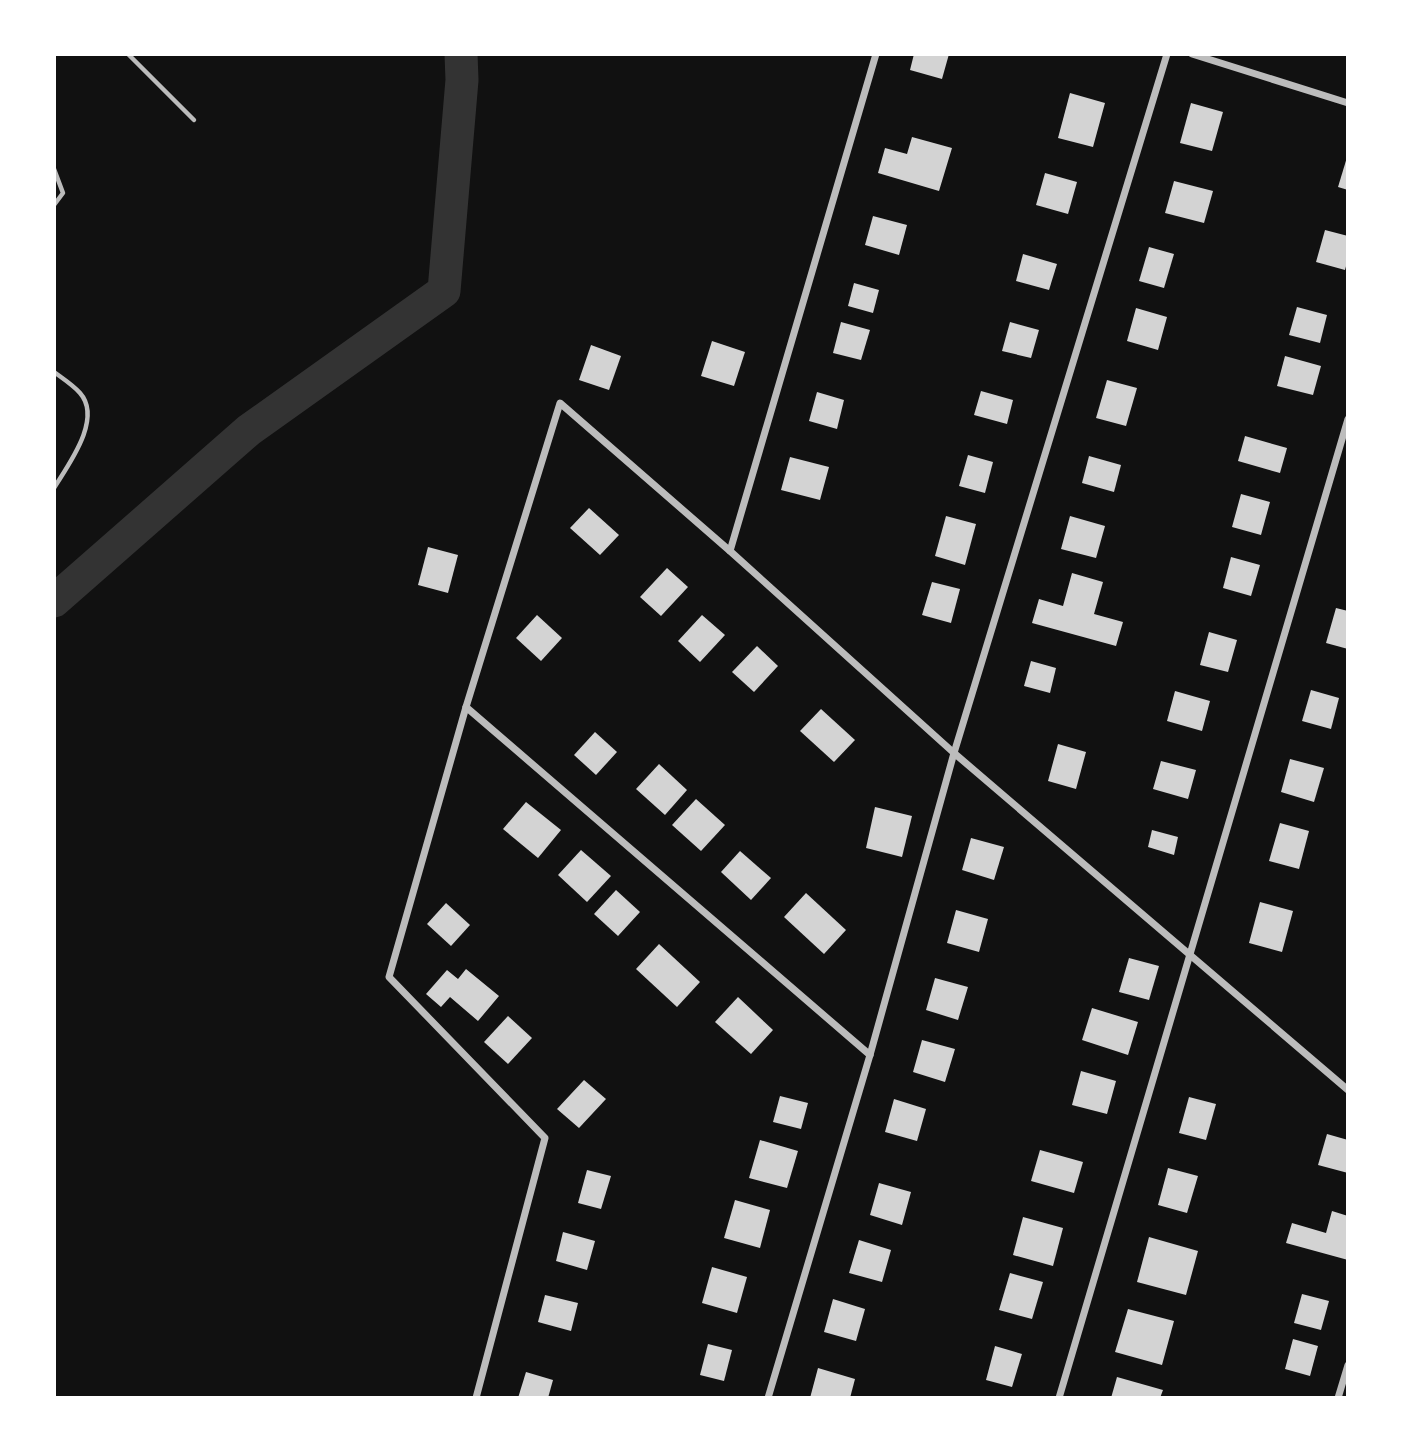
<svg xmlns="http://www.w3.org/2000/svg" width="1402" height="1452" viewBox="0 0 1402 1452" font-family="Lato,sans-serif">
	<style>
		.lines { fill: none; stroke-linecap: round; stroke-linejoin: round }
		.river { stroke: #333; stroke-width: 33 }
		.building { fill: #d3d3d3 }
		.service { stroke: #bcbcbc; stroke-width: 4.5 }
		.minor { stroke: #bcbcbc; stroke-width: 7 }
	</style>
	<rect width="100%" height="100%" fill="#111"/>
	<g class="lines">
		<!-- river -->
		<path class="river" d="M54 601 249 430 444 291 462 80 461 54"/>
	</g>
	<!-- building -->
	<g class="building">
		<path d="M914 54H949L942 79 910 70Z"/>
		<path d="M1070 93 1105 103 1093 147 1058 138Z"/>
		<path d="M1191 103 1223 112 1212 151 1180 143Z"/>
		<path d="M912 137 952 148 939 191 878 173 885 148 907 154Z"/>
		<path d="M1348 154V190L1338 187Z"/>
		<path d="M1045 173 1077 182 1068 214 1036 205Z"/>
		<path d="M1174 181 1213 191 1204 223 1165 213Z"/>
		<path d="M873 216 907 225 899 255 865 245Z"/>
		<path d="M1325 230 1348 236V259L1345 270 1316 262Z"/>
		<path d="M1149 247 1174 254 1164 288 1139 281Z"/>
		<path d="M1023 254 1057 264 1049 290 1016 281Z"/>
		<path d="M854 283 879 290 873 313 848 306Z"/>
		<path d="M1297 307 1327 315 1320 343 1289 335Z"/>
		<path d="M1136 308 1167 317 1158 350 1127 341Z"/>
		<path d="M841 322 870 330 861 360 833 353Z"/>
		<path d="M1010 322 1039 330 1031 358 1002 351Z"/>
		<path d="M712 341 745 352 734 386 701 376Z"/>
		<path d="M591 345 621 356 609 390 579 380Z"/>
		<path d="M1285 356 1321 366 1313 395 1277 386Z"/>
		<path d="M1107 380 1137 388 1126 426 1096 418Z"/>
		<path d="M981 391 1013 400 1007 424 974 415Z"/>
		<path d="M817 392 844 400 837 429 809 421Z"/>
		<path d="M1245 436 1287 448 1280 473 1238 461Z"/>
		<path d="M968 455 993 462 985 493 959 486Z"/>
		<path d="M1089 456 1121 465 1114 492 1082 483Z"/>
		<path d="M790 457 829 467 820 500 781 490Z"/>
		<path d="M1241 494 1270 502 1261 535 1232 527Z"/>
		<path d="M589 508 619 535 600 555 570 528Z"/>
		<path d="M946 516 976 524 965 565 935 556Z"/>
		<path d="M1070 516 1105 526 1096 558 1061 549Z"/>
		<path d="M428 547 458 555 448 593 418 585Z"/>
		<path d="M1231 557 1260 565 1251 596 1223 588Z"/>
		<path d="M667 568 688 587 661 616 640 597Z"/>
		<path d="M1072 573 1103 582 1094 614 1123 622 1116 646 1032 623 1039 599 1063 606Z"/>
		<path d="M932 582 960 589 951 623 922 615Z"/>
		<path d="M1336 608 1348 611V649L1326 643Z"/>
		<path d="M537 615 562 638 541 661 516 638Z"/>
		<path d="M702 615 725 635 700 662 678 641Z"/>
		<path d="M1209 632 1237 640 1228 672 1200 665Z"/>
		<path d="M757 646 778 666 754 692 732 672Z"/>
		<path d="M1031 661 1056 668 1050 693 1024 686Z"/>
		<path d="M1311 690 1339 698 1331 729 1302 721Z"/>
		<path d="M1175 691 1210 701 1202 731 1167 721Z"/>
		<path d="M821 709 855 740 834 762 800 731Z"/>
		<path d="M595 732 617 752 596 775 574 755Z"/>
		<path d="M1058 744 1086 752 1076 789 1048 781Z"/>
		<path d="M1290 759 1324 768 1314 802 1281 792Z"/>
		<path d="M1161 761 1196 770 1188 799 1153 789Z"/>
		<path d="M659 764 687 790 665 815 636 789Z"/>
		<path d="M696 799 725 825 701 851 672 825Z"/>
		<path d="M526 802 561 830 538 858 503 829Z"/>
		<path d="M875 807 912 816 902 857 866 848Z"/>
		<path d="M1280 823 1309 831 1299 869 1269 861Z"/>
		<path d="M1152 830 1178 837 1174 855 1148 847Z"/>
		<path d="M971 838 1004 847 994 880 962 870Z"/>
		<path d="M581 850 611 876 587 902 558 875Z"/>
		<path d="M740 851 771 878 751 900 721 872Z"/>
		<path d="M616 890 640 912 618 936 594 914Z"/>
		<path d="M806 893 846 930 824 954 784 917Z"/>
		<path d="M1260 902 1293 911 1282 952 1249 943Z"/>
		<path d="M446 903 470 925 451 946 427 924Z"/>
		<path d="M956 910 988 919 979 952 947 943Z"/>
		<path d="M659 944 700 982 677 1007 636 969Z"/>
		<path d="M1129 958 1159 966 1149 1000 1119 992Z"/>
		<path d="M466 969 499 996 478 1021 450 997 441 1007 426 994 447 970 458 979Z"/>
		<path d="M935 978 968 987 958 1020 926 1010Z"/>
		<path d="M738 997 773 1030 751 1054 715 1022Z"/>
		<path d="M1092 1008 1138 1022 1128 1055 1082 1040Z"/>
		<path d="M508 1016 532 1038 508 1064 484 1042Z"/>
		<path d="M922 1040 955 1049 945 1082 913 1072Z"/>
		<path d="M1081 1071 1116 1081 1107 1114 1072 1105Z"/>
		<path d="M584 1080 606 1099 579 1128 557 1109Z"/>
		<path d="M780 1096 808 1103 801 1129 773 1122Z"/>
		<path d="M1189 1097 1216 1104 1206 1140 1179 1133Z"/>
		<path d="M894 1099 926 1109 917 1141 885 1132Z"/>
		<path d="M1327 1134 1348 1140V1173L1318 1165Z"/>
		<path d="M760 1140 798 1151 787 1188 749 1178Z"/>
		<path d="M1040 1150 1083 1162 1074 1193 1031 1181Z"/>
		<path d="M1168 1168 1198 1176 1187 1213 1158 1205Z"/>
		<path d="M587 1170 611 1176 601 1209 578 1203Z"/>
		<path d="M879 1183 911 1192 902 1225 870 1215Z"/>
		<path d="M735 1200 770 1210 760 1248 724 1238Z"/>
		<path d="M1332 1211 1348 1216V1260L1286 1243 1292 1223 1326 1233Z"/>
		<path d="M1023 1217 1063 1228 1053 1266 1013 1255Z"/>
		<path d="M563 1232 595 1241 587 1270 556 1261Z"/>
		<path d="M1149 1237 1198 1251 1186 1295 1137 1282Z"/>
		<path d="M859 1240 891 1250 882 1282 849 1273Z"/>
		<path d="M712 1267 747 1277 737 1313 702 1303Z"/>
		<path d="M1010 1273 1043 1282 1032 1319 999 1310Z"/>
		<path d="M1302 1294 1329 1301 1321 1330 1294 1323Z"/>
		<path d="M545 1295 578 1303 571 1331 538 1322Z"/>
		<path d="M833 1299 865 1309 856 1341 824 1332Z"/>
		<path d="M1128 1309 1174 1321 1162 1365 1115 1352Z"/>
		<path d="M1293 1339 1318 1346 1310 1376 1285 1369Z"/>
		<path d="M708 1344 732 1350 724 1381 700 1375Z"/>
		<path d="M995 1346 1022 1354 1012 1387 986 1380Z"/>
		<path d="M818 1368 855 1379 850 1398H810Z"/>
		<path d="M526 1372 553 1380 548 1398H518Z"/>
		<path d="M1117 1377 1163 1390 1160 1398H1111Z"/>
	</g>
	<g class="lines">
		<!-- service -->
		<g class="service">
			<path d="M128 54 194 120"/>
			<path d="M54 169 63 193 54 205"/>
			<path d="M54 372C62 378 73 385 80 393 103 419 68 465 54 488"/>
		</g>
		<!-- minor -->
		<g class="minor">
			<path d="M1192 54 1348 103"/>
			<path d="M730 551 876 54"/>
			<path d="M466 707 870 1055"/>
			<path d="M476 1398 545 1138 389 977 466 707 560 403 730 551 954 753 1348 1090"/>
			<path d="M768 1398 870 1055 954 753 1167 54"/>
			<path d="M1059 1398 1348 419"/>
			<path d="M1338 1398 1348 1365"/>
		</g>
	</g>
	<!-- border -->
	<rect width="1402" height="1452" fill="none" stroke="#ffffff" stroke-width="112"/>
</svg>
